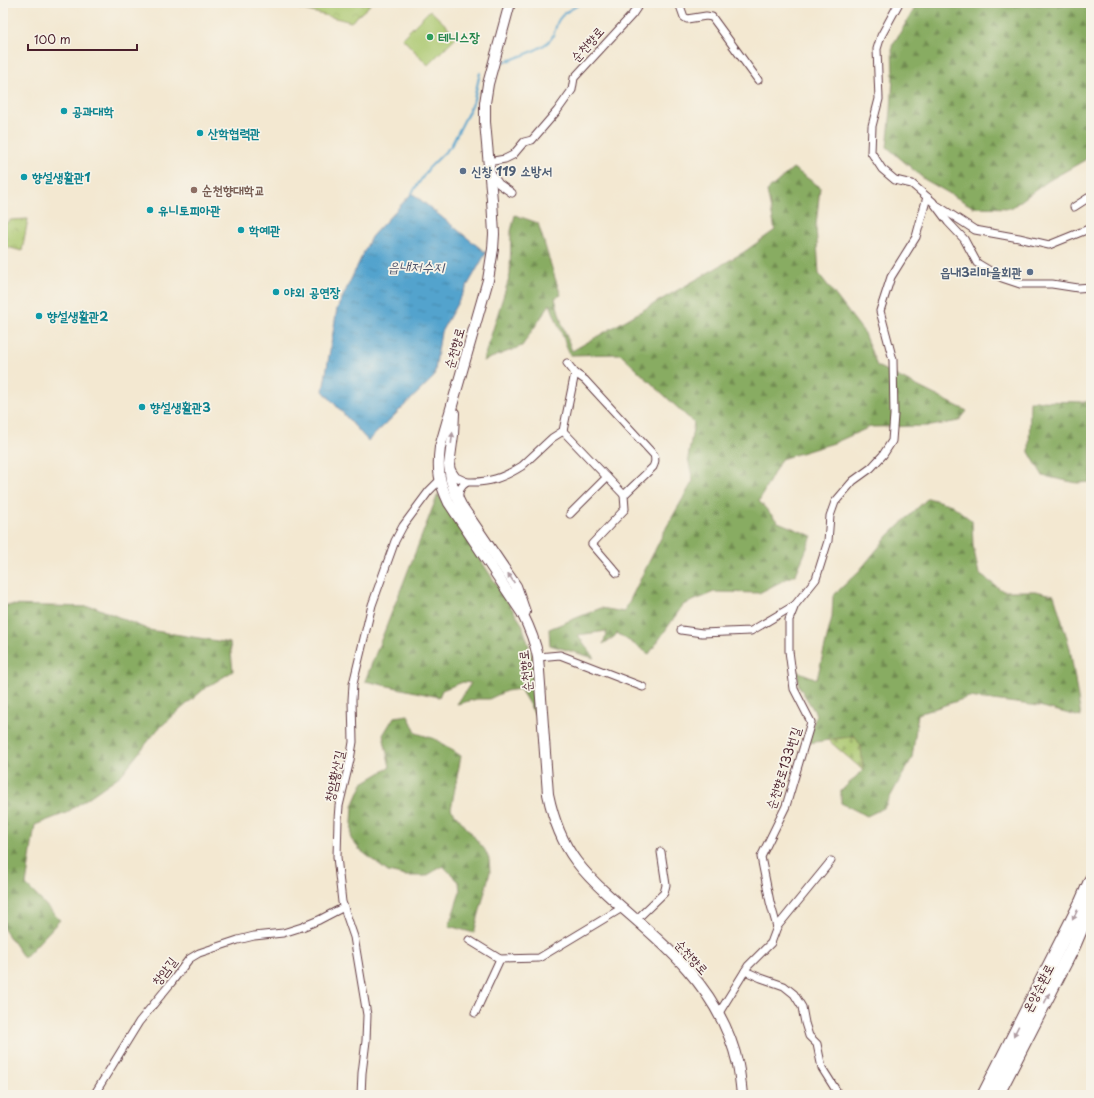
<svg xmlns="http://www.w3.org/2000/svg" width="1094" height="1098" viewBox="0 0 1094 1098" font-family="'Playpen Sans','Poor Story',sans-serif">
	<style>
		.green { fill: #abc86f; stroke: #7a744d }
		.forest { fill: url(#forest-firs); stroke: #696646 }
		.cemetery { fill: url(#cemetery-stones); stroke: #7a744d }
		.park { fill: url(#park-crowns); stroke: #7a744d }
		.water { fill: url(#water-ripples); stroke: #4e617c }
		.lines { fill: none; stroke-linecap: round; stroke-linejoin: round }
		.stream { stroke: #53a3cd; stroke-width: 2 }
		.street-casing { stroke: #633d44; stroke-width: 9 }
		.secondary-casing { stroke: #633d44; stroke-width: 12 }
		.highway-casing { stroke: #633d44; stroke-width: 15 }
		.street { stroke: #fff; stroke-width: 7 }
		.secondary { stroke: #fff; stroke-width: 10 }
		.highway { stroke: #fff; stroke-width: 13 }
		.oneway { fill: #ae9aa0 }
		.leisure-dot { fill: #2e9e5b; stroke: #f7f3e8; stroke-width: 1.5 }
		.culture-dot { fill: #0f9aa8; stroke: #f7f3e8; stroke-width: 1.5 }
		.service-dot { fill: #5c6f8a; stroke: #f7f3e8; stroke-width: 1.5 }
		.education-dot { fill: #8d6e63; stroke: #f7f3e8; stroke-width: 1.5 }
		.labels { text-anchor: middle; stroke-width: 3.5; stroke-linejoin: round; paint-order: stroke }
		.leisure-label { font-size: 13px; font-weight: bold; fill: #27864d; stroke: #f7f3e8; text-anchor: start }
		.street-label { font-size: 13px; fill: #4a1f2b; stroke: #f7f3e8 }
		.culture-label { font-size: 13px; font-weight: bold; fill: #0d838f; stroke: #f7f3e8; text-anchor: start }
		.service-label { font-size: 13px; font-weight: bold; fill: #4e5e75; stroke: #f7f3e8; text-anchor: start }
		.education-label { font-size: 13px; font-weight: bold; fill: #785e54; stroke: #f7f3e8; text-anchor: start }
		.water-label { font-size: 14px; font-style: italic; fill: #4e546c; stroke: #f7f3e8 }
	</style>
	<defs>
		<pattern id="forest-firs" width="22" height="20" patternUnits="userSpaceOnUse"><rect width="22" height="20" fill="#88ac62"/><path d="M5 1l3.5 6h-7zM16 11l3.5 6h-7z" fill="#718b51"/></pattern>
		<pattern id="cemetery-stones" width="16" height="16" patternUnits="userSpaceOnUse"><rect width="16" height="16" fill="#abc86f"/><path d="M2 7V4a2 2 0 0 1 4 0v3zM10 15v-3a2 2 0 0 1 4 0v3z" fill="#95ab60"/></pattern>
		<pattern id="park-crowns" width="20" height="18" patternUnits="userSpaceOnUse"><rect width="20" height="18" fill="#abc86f"/><path d="M2 6a3 3 0 1 1 6 0M12 15a3 3 0 1 1 6 0" fill="none" stroke="#95ab60"/></pattern>
		<pattern id="water-ripples" width="26" height="14" patternUnits="userSpaceOnUse"><rect width="26" height="14" fill="#53a3cd"/><path d="M2 4q2-2 4 0t4 0M15 11q2-2 4 0t4 0" fill="none" stroke="#4784a7"/></pattern>
	</defs>
	<rect width="100%" height="100%" fill="#f7f3e8"/>
	<filter id="ink" filterUnits="userSpaceOnUse"><feTurbulence type="fractalNoise" baseFrequency=".025" numOctaves="2"/><feDisplacementMap in="SourceGraphic" scale="8" xChannelSelector="R" yChannelSelector="G"/><feConvolveMatrix kernelMatrix="1 2 1 2 8 2 1 2 1" color-interpolation-filters="sRGB"/></filter>
	<filter id="wash" filterUnits="userSpaceOnUse"><feTurbulence type="fractalNoise" baseFrequency=".012" numOctaves="4" result="noise"/><feDisplacementMap in="SourceGraphic" scale="16" xChannelSelector="R" yChannelSelector="G"/><feGaussianBlur stdDeviation="0.9" result="paint"/><feColorMatrix in="noise" values="0 0 0 0 0 0 0 0 0 0 0 0 0 0 0 0 0 1.4 0 .05"/><feComposite in="paint" operator="in"/></filter>
	<g filter="url(#wash)">
		<rect width="100%" height="100%" fill="#f3e8d1"/>
		<!-- green -->
		<path class="green" d="M430 10 457 36 428 65 402 38Z"/>
		<!-- forest -->
		<g class="forest">
			<path d="M918 3H1091V154L1085 160 1048 181 1011 208 973 207 924 179 887 147 891 111 893 76 892 46Z"/>
			<path d="M793 168 820 187 816 226 819 274 863 331 877 366 967 411 959 421 931 426 870 427 834 443 781 459 759 501 778 522 812 536 796 574 759 593 714 592 683 605 649 654 617 633 614 637 603 644 607 631 578 635 594 658 550 645 549 629 601 608 624 612 666 528 693 481 688 458 694 423 620 354 570 355 550 304 522 346 483 361 510 275 511 231 515 215 538 223 555 278 561 295 555 298 562 324 572 351 744 252 775 230 767 191Z"/>
			<path d="M1030 401 1091 402V482L1077 483 1043 476 1029 452Z"/>
			<path d="M438 494 522 624 533 659 536 716 520 689 506 691 489 699H477L457 704 471 683 463 682 442 690 439 697 365 681Z"/>
			<path d="M928 498 952 505 972 521 973 546 979 574 1003 591H1035L1054 595 1070 648 1081 717 1039 706 969 697 918 714 912 758 884 808 867 816 841 803V791L863 770 855 736 809 743 816 714 799 686 797 671 817 679 832 617 833 596 860 570 888 536Z"/>
			<path d="M3 605 95 607 149 630 230 643 233 671 204 689 158 729 121 775 66 813 35 825 26 885 60 920 24 958 3 928Z"/>
			<path d="M408 715 416 733 435 739 461 756 451 809 485 850 489 859 490 872 474 933 449 926 460 892 459 882 443 866 426 876H406L388 872 360 850 351 839 353 806 363 783 390 767 383 735 394 717Z"/>
		</g>
		<!-- cemetery -->
		<path class="cemetery" d="M855 736 861 747 863 770 828 740Z"/>
		<!-- park -->
		<g class="park">
			<path d="M277 3H372L369 6 351 22Z"/>
			<path d="M28 219 22 251 3 246V225L11 220Z"/>
		</g>
		<!-- water -->
		<path class="water" d="M412 193 486 253 441 332 434 377 368 441 323 391 337 309 371 237Z"/>
		<g class="lines">
			<!-- stream -->
			<g class="stream">
				<path d="M505 62C518 57 541 50 550 40 555 35 555 27 558 21 563 12 575 7 583 3"/>
				<path d="M412 193 429 168 451 146 473 103 480 73"/>
			</g>
		</g>
	</g>
	<g filter="url(#ink)">
		<g class="lines">
			<!-- street casing -->
			<g class="street-casing">
				<g id="street">
					<path d="M679 3 684 17 687 19 706 16 712 17 758 80"/>
					<path d="M899 3 881 36 877 49 879 99 872 126 871 152 882 169 895 180 912 184 933 202 948 222 964 239 977 263 1002 278 1020 284H1052L1078 288 1091 287"/>
					<path d="M488 162 505 159 513 155 524 142 532 140 557 111 572 90 574 78 632 15 640 3"/>
					<path d="M490 171 499 184 512 193"/>
					<path d="M938 206 975 230 1019 238 1049 245 1091 228"/>
					<path d="M1074 207 1091 196"/>
					<path d="M563 431 624 495 653 467C655 463 656 460 654 455L585 380 575 373"/>
					<path d="M450 468 456 477 467 482C460 487 458 491 459 499"/>
					<path d="M467 482C489 483 503 478 522 466L552 438 563 431 575 373 567 363"/>
					<path d="M570 514 607 477"/>
					<path d="M617 573 592 544 625 509 624 495"/>
					<path d="M681 630 702 633 751 631 795 605"/>
					<path d="M538 657 560 655 643 687"/>
					<path d="M636 920 664 893 666 885 661 852"/>
					<path d="M777 927 831 861"/>
					<path d="M469 940 500 959 539 958 622 908"/>
					<path d="M745 971 761 978 784 986 794 994 802 1007 805 1023 809 1036 817 1044 818 1049 822 1068 839 1095"/>
					<path d="M475 1013 500 959"/>
					<path d="M719 1013 748 966 771 943 777 927 770 902 761 857 786 806 811 722 794 689 789 651V620L795 605 816 579 828 541 830 516 835 502 853 481 871 468 883 455 892 441 894 415 893 360 880 311 891 277 916 237 927 197"/>
					<path d="M94 1095 139 1022 171 983 189 959 199 953 238 940 254 936 283 933 302 927 319 920 344 907"/>
					<path d="M361 1095 362 1073 366 1041 367 1015 354 937 342 902 337 857 338 819 339 806 350 760 353 742 352 700 353 684 372 605 395 541 403 526 429 491 440 480"/>
				</g>
			</g>
			<!-- secondary casing -->
			<g class="secondary-casing">
				<g id="secondary">
					<path d="M510 3 488 84 485 103V122L492 200 494 234 493 249 488 280 440 447C437 470 439 482 449 503L522 613C529 627 535 641 538 657L548 794C553 818 561 841 576 861 585 873 596 884 607 894 634 919 663 941 687 969 711 996 730 1029 738 1065 740 1075 741 1085 742 1095"/>
					<path d="M454 413 453 435 449 465 451 480 455 493 461 505 516 586 525 612"/>
				</g>
			</g>
			<!-- highway casing -->
			<g class="highway-casing">
				<g id="highway">
					<path d="M984 1095 1081 903 1091 880"/>
					<path d="M997 1095 1074 945 1091 905"/>
				</g>
			</g>
			<!-- street -->
			<use href="#street" class="street"/>
			<!-- secondary -->
			<use href="#secondary" class="secondary"/>
			<!-- highway -->
			<use href="#highway" class="highway"/>
		</g>
		<!-- one-way arrows -->
		<defs><path id="oneway-solid" d="M-6-.8H1V-3.2L6.5 0L1 3.2V.8H-6Z"/></defs>
		<g class="oneway">
			<use href="#oneway-solid" transform="translate(452 438) rotate(-83)"/>
			<use href="#oneway-solid" transform="translate(511 578) rotate(-124)"/>
			<use href="#oneway-solid" transform="translate(1075 915) rotate(117)"/>
			<use href="#oneway-solid" transform="translate(1047 998) rotate(-63)"/>
			<use href="#oneway-solid" transform="translate(1016 1031) rotate(117)"/>
		</g>
	</g>
	<!-- markers -->
	<circle class="leisure-dot" cx="430" cy="37" r="4"/>
	<g class="culture-dot">
		<circle cx="64" cy="111" r="4"/>
		<circle cx="200" cy="133" r="4"/>
		<circle cx="24" cy="177" r="4"/>
		<circle cx="150" cy="210" r="4"/>
		<circle cx="241" cy="230" r="4"/>
		<circle cx="276" cy="292" r="4"/>
		<circle cx="39" cy="316" r="4"/>
		<circle cx="142" cy="407" r="4"/>
	</g>
	<g class="service-dot">
		<circle cx="463" cy="171" r="4"/>
		<circle cx="1030" cy="272" r="4"/>
	</g>
	<circle class="education-dot" cx="194" cy="190" r="4"/>
	<g class="labels">
		<!-- leisure labels -->
		<g class="leisure-label">
			<text x="438" y="42">테니스장</text>
		</g>
		<!-- street labels -->
		<g class="street-label">
			<text transform="translate(587 44) rotate(-48)" y="5">순천향로</text>
			<text transform="translate(454 348) rotate(-74)" y="5">순천향로</text>
			<text transform="translate(525 671) rotate(-96)" y="5">순천향로</text>
			<text transform="translate(783 768) rotate(-72)" y="5">순천향로133번길</text>
			<text transform="translate(334 776) rotate(-78)" y="5">창암황산길</text>
			<text transform="translate(692 957) rotate(48)" y="5">순천향로</text>
			<text transform="translate(164 971) rotate(-53)" y="5">창암길</text>
			<text transform="translate(1038 988) rotate(-63)" y="5">온양순환로</text>
		</g>
		<!-- culture labels -->
		<g class="culture-label">
			<text x="72" y="116">공과대학</text>
			<text x="208" y="138">산학협력관</text>
			<text x="32" y="182">향설생활관1</text>
			<text x="158" y="215">유니토피아관</text>
			<text x="249" y="235">학예관</text>
			<text x="284" y="297">야외 공연장</text>
			<text x="47" y="321">향설생활관2</text>
			<text x="150" y="412">향설생활관3</text>
		</g>
		<!-- service labels -->
		<g class="service-label">
			<text x="471" y="176">신창 119 소방서</text>
			<text x="1022" y="277" text-anchor="end">읍내3리마을회관</text>
		</g>
		<!-- education labels -->
		<g class="education-label">
			<text x="202" y="195">순천향대학교</text>
		</g>
		<!-- water labels -->
		<g class="water-label">
			<text x="416" y="272">읍내저수지</text>
		</g>
	</g>
	<!-- margin -->
	<rect width="1094" height="1098" fill="none" stroke="#f7f3e8" stroke-width="16"/>
	<!-- scale -->
	<path d="M28 44v6h109v-6" fill="none" stroke="#4a1f2b" stroke-width="2"/>
	<text x="34" y="44" font-size="12" fill="#4a1f2b" stroke="#f7f3e8" stroke-width="3" paint-order="stroke">100 m</text>
</svg>
